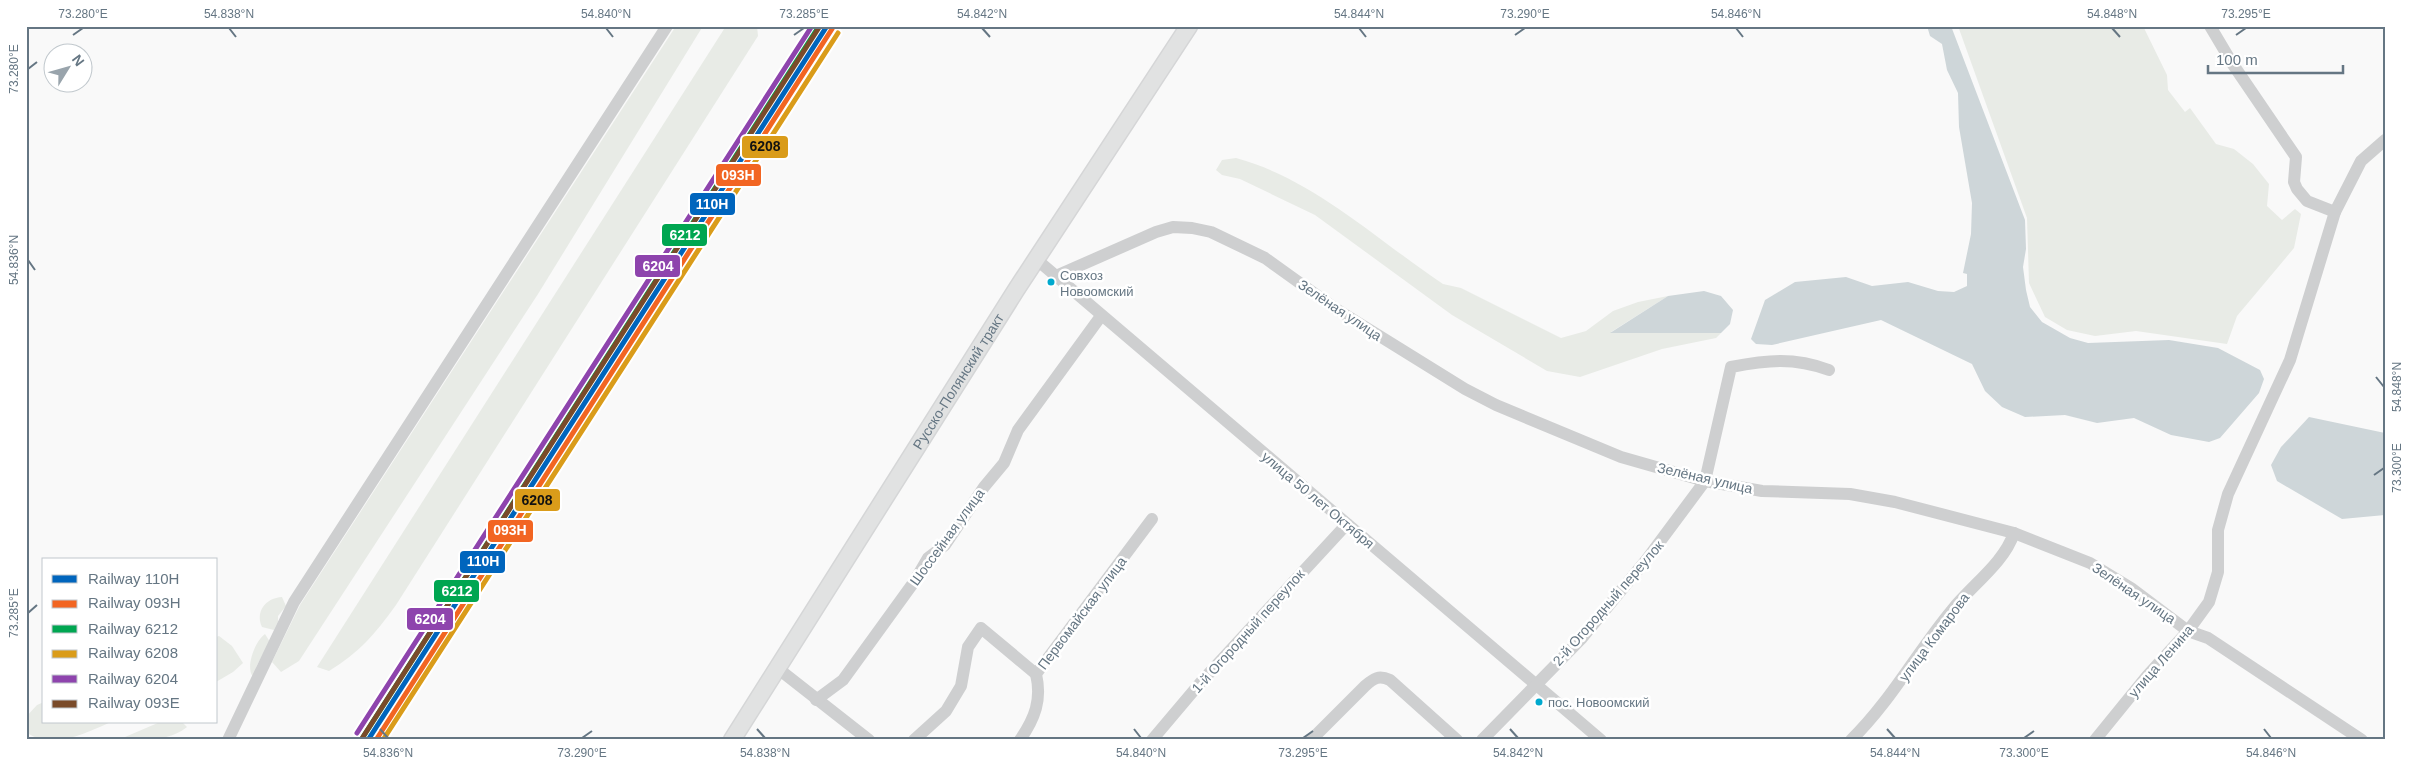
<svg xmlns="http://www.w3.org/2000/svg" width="2411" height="766" viewBox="0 0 2411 766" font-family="Helvetica,sans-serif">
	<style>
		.green { fill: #e8ebe6 }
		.water { fill: #ced6d9 }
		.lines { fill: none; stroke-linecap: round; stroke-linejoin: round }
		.major-casing { stroke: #d5d6d7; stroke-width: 19 }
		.minor { stroke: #cecfd0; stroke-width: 12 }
		.major { stroke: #e1e2e2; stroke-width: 16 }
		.rail-1-casing { stroke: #fff; stroke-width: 9 }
		.rail-2-casing { stroke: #fff; stroke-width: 9 }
		.rail-3-casing { stroke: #fff; stroke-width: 9 }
		.rail-4-casing { stroke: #fff; stroke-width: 9 }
		.rail-5-casing { stroke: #fff; stroke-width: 9 }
		.rail-6-casing { stroke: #fff; stroke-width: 9 }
		.rail-1 { stroke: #0065bd; stroke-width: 5 }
		.rail-2 { stroke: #f26522; stroke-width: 5 }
		.rail-3 { stroke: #00a651; stroke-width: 5 }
		.rail-4 { stroke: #da9c1a; stroke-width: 5 }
		.rail-5 { stroke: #8e44ad; stroke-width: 5 }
		.rail-6 { stroke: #7a4b2a; stroke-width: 5 }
		.ticks { fill: none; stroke: #657683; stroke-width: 2 }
		.bus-dot { fill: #00a9ce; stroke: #fff; stroke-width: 2 }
		.labels { text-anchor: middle; stroke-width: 5; stroke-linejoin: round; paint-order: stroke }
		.bus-label { font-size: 13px; fill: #657683; stroke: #fff; text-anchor: start }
		.street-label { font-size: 14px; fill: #657683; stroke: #fff }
		.line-badge { stroke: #fff; stroke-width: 2 }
		.badge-label { font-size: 14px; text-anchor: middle; font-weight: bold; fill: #fff }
		.pale-badge-label { font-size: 14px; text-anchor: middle; font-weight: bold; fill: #111 }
		.neatline { fill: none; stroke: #657683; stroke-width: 2 }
		.ticks-label { font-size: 12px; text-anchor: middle; fill: #657683 }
	</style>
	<rect width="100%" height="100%" fill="#f9f9f9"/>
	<!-- green -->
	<g class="green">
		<path d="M676 26H703L538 294 299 661 281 672 272 662 300 605Z"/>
		<path d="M726 26H757L758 36 396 605C374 635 361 651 329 671L317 667Z"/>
		<path d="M1958 26H2143L2167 75 2168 90 2185 112 2190 108 2216 144 2234 149 2253 164 2269 184 2267 206 2282 220 2295 209 2301 214 2294 248 2237 316 2227 344 2136 331 2095 336 2067 330 2045 317 2029 283 2027 218Z"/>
		<path d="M1236 158C1314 179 1377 240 1443 284L1461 288 1561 338 1586 331 1613 311 1638 302 1668 296 1611 332 1721 333 1716 338 1662 349 1580 377 1547 371 1452 315 1315 215 1240 179 1222 175 1216 170 1222 160Z"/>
		<path d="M282 597 286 606 278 616V622L274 630 262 627C255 611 266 598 282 597Z"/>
		<path d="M265 634 270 642 257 665 253 677C245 667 255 641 265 634Z"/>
		<path d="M219 636 232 646 243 663 233 672 216 682V637Z"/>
		<path d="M44 702V722H111C86 733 51 751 26 732V717L37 705Z"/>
		<path d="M160 722H182L187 727C169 742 141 740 118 740Z"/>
	</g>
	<!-- water -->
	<g class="water">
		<path d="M1927 26H1951L2025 220 2026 249 2023 267 2026 290 2030 307 2042 322 2070 338 2088 343 2169 340 2218 348 2260 370 2264 379 2259 393 2220 438 2209 442 2171 435 2134 418 2097 423 2065 415 2025 417 2002 407 1985 391 1972 364 1881 320 1772 345 1756 344 1751 339 1765 300 1795 282 1846 277 1872 286 1908 282 1938 291 1954 292 1967 286V274L1963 273 1971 234 1972 203 1959 127 1958 93 1947 70 1942 44 1930 36Z"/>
		<path d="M1704 291 1721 296 1733 310 1730 324 1721 333H1610L1668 296Z"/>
		<path d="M2309 417 2385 433V515L2342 519 2277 481 2271 465 2281 447Z"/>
	</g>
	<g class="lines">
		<!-- major casing -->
		<g class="major-casing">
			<g id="major">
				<path id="s1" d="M732 740 1016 290 1189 26"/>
			</g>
		</g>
		<!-- minor -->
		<g class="minor">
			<path d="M2210 26 2232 63 2296 157 2294 182 2297 189 2307 201 2335 212"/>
			<path d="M1036 259 1601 740"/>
			<path d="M1056 276 1156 232 1173 227 1192 228 1211 232 1265 258 1336 309 1465 389 1496 405 1621 457 1705 481 1762 491 1850 494 1895 502 2014 533 2090 563 2131 588 2188 631 2208 638 2362 740"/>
			<path d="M776 667 869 740"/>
			<path d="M816 700 843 680 914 582 928 558 945 545 984 487 1004 463 1018 430 1101 316"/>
			<path d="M228 740 294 602 667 26"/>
			<path d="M914 740 946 711 961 686 968 647 981 628 1036 674"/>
			<path d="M1020 740C1035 718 1042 700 1036 674L1152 519"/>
			<path d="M1152 740 1201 682 1347 524"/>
			<path d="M1311 740 1365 686C1374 678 1379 675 1390 680L1457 740"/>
			<path d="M1482 740 1582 638 1647 559 1705 481 1731 367C1767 360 1794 357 1829 370"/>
			<path d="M1851 740C1891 701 1917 652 1952 610 1972 585 2004 563 2014 533"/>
			<path d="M2095 740 2147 676 2188 631 2209 602 2218 572V530L2228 494 2290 360 2335 212 2361 161 2385 140"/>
		</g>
		<!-- major -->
		<use href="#major" class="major"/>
		<!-- rail-1 casing -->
		<g class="rail-1-casing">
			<path id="rail-1" d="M368 740 827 26"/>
		</g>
		<!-- rail-2 casing -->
		<g class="rail-2-casing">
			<path id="rail-2" d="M376 740 832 29"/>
		</g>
		<!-- rail-3 casing -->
		<g class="rail-3-casing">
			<path id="rail-3" d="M363 737 819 26"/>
		</g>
		<!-- rail-4 casing -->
		<g class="rail-4-casing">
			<path id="rail-4" d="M383 740 838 33"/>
		</g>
		<!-- rail-5 casing -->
		<g class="rail-5-casing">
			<path id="rail-5" d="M357 733 812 26"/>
		</g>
		<!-- rail-6 casing -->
		<g class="rail-6-casing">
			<path id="rail-6" d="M361 740 820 26"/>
		</g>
		<!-- rail-1 -->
		<use href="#rail-1" class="rail-1"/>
		<!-- rail-2 -->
		<use href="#rail-2" class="rail-2"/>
		<!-- rail-3 -->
		<use href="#rail-3" class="rail-3"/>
		<!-- rail-4 -->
		<use href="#rail-4" class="rail-4"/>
		<!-- rail-5 -->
		<use href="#rail-5" class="rail-5"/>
		<!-- rail-6 -->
		<use href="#rail-6" class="rail-6"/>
	</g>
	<!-- ticks -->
	<path class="ticks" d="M229 28 236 37M606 28 613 37M982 28 990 37M1359 28 1366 37M1736 28 1743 37M2112 28 2120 37M73 35 83 28M794 35 804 28M1515 35 1525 28M2236 35 2246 28M28 69 37 62M28 260 35 270M2376 377 2384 387M2374 475 2384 468M28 613 37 605M380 729 388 738M757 729 765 738M1134 729 1141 738M1510 729 1518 738M1887 729 1895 738M2264 729 2271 738M582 738 592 731M1303 738 1313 731M2024 738 2034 731"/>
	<!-- markers -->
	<g class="bus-dot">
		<circle cx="1051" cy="282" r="4.5"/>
		<circle cx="1539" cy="702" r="4.5"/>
	</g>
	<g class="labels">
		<!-- bus labels -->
		<g class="bus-label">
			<text x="1060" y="280">Совхоз<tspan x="1060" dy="16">Новоомский</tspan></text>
			<text x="1548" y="707">пос. Новоомский</text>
		</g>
		<!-- street labels -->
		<g class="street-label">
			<text transform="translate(1340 310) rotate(34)" y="5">Зелёная улица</text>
			<text dy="5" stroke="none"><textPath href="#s1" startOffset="424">Русско-Полянский тракт</textPath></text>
			<text transform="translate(1705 478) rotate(13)" y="5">Зелёная улица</text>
			<text transform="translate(1318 500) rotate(40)" y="5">улица 50 лет Октября</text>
			<text transform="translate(947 537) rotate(-54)" y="5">Шоссейная улица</text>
			<text transform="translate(2134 593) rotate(34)" y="5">Зелёная улица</text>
			<text transform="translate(1608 603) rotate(-49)" y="5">2-й Огородный переулок</text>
			<text transform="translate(1082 613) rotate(-53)" y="5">Первомайская улица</text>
			<text transform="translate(1248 631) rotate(-48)" y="5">1-й Огородный переулок</text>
			<text transform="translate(1934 637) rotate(-53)" y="5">улица Комарова</text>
			<text transform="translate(2161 661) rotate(-49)" y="5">улица Ленина</text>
		</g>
	</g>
	<g class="line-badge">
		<rect x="741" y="135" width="48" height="24" rx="5" fill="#da9c1a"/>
		<rect x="715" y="163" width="47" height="24" rx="5" fill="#f26522"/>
		<rect x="689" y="192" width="47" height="24" rx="5" fill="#0065bd"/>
		<rect x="661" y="223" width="47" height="24" rx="5" fill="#00a651"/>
		<rect x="634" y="254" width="47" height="24" rx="5" fill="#8e44ad"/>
		<rect x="514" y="488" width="47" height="24" rx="5" fill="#da9c1a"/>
		<rect x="487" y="519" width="47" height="24" rx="5" fill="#f26522"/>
		<rect x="459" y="550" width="47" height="24" rx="5" fill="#0065bd"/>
		<rect x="433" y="579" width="47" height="24" rx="5" fill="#00a651"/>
		<rect x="406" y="607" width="48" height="24" rx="5" fill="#8e44ad"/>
	</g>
	<g class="badge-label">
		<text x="738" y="180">093Н</text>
		<text x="712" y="209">110Н</text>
		<text x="685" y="240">6212</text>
		<text x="658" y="271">6204</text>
		<text x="510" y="535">093Н</text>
		<text x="483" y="566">110Н</text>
		<text x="457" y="596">6212</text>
		<text x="430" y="624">6204</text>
	</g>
	<g class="pale-badge-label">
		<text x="765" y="151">6208</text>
		<text x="537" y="505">6208</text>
	</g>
	<!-- border -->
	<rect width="2411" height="766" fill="none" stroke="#ffffff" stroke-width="55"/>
	<!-- legend -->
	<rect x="42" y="558" width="175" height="165" fill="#ffffff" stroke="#c1c8cd"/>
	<rect x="52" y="575" width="25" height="8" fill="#0065bd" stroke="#c1c8cd"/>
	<text x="88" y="584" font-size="15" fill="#657683">Railway 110Н</text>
	<rect x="52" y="600" width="25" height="8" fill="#f26522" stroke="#c1c8cd"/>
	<text x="88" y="608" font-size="15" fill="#657683">Railway 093Н</text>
	<rect x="52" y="625" width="25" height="8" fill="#00a651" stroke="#c1c8cd"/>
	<text x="88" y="634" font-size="15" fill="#657683">Railway 6212</text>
	<rect x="52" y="650" width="25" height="8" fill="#da9c1a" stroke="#c1c8cd"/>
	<text x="88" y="658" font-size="15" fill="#657683">Railway 6208</text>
	<rect x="52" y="675" width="25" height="8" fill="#8e44ad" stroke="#c1c8cd"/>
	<text x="88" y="684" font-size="15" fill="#657683">Railway 6204</text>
	<rect x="52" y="700" width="25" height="8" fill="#7a4b2a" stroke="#c1c8cd"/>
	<text x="88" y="708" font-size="15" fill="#657683">Railway 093Е</text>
	<!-- north arrow -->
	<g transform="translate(68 68) rotate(53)"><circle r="24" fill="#ffffff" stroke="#c1c8cd"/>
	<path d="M0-4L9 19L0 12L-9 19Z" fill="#99a4ac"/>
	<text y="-8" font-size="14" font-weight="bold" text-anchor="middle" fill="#657683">N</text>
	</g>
	<!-- scale -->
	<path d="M2208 65v8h135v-8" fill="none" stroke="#657683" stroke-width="2.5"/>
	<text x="2216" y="65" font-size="15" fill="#657683" stroke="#ffffff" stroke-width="4" paint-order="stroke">100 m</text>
	<rect x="28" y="28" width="2356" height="710" class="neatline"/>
	<g class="ticks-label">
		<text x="83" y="18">73.280°E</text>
		<text x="229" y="18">54.838°N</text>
		<text x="606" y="18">54.840°N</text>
		<text x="804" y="18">73.285°E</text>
		<text x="982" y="18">54.842°N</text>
		<text x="1359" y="18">54.844°N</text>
		<text x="1525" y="18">73.290°E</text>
		<text x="1736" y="18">54.846°N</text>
		<text x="2112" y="18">54.848°N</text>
		<text x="2246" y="18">73.295°E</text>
		<text transform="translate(14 69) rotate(-90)" y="4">73.280°E</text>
		<text transform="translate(14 260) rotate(-90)" y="4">54.836°N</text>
		<text transform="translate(2397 387) rotate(-90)" y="4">54.848°N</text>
		<text transform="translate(2397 468) rotate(-90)" y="4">73.300°E</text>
		<text transform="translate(14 613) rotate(-90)" y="4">73.285°E</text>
		<text x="388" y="757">54.836°N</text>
		<text x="582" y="757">73.290°E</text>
		<text x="765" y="757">54.838°N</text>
		<text x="1141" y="757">54.840°N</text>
		<text x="1303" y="757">73.295°E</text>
		<text x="1518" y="757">54.842°N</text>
		<text x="1895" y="757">54.844°N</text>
		<text x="2024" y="757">73.300°E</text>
		<text x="2271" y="757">54.846°N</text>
	</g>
</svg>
